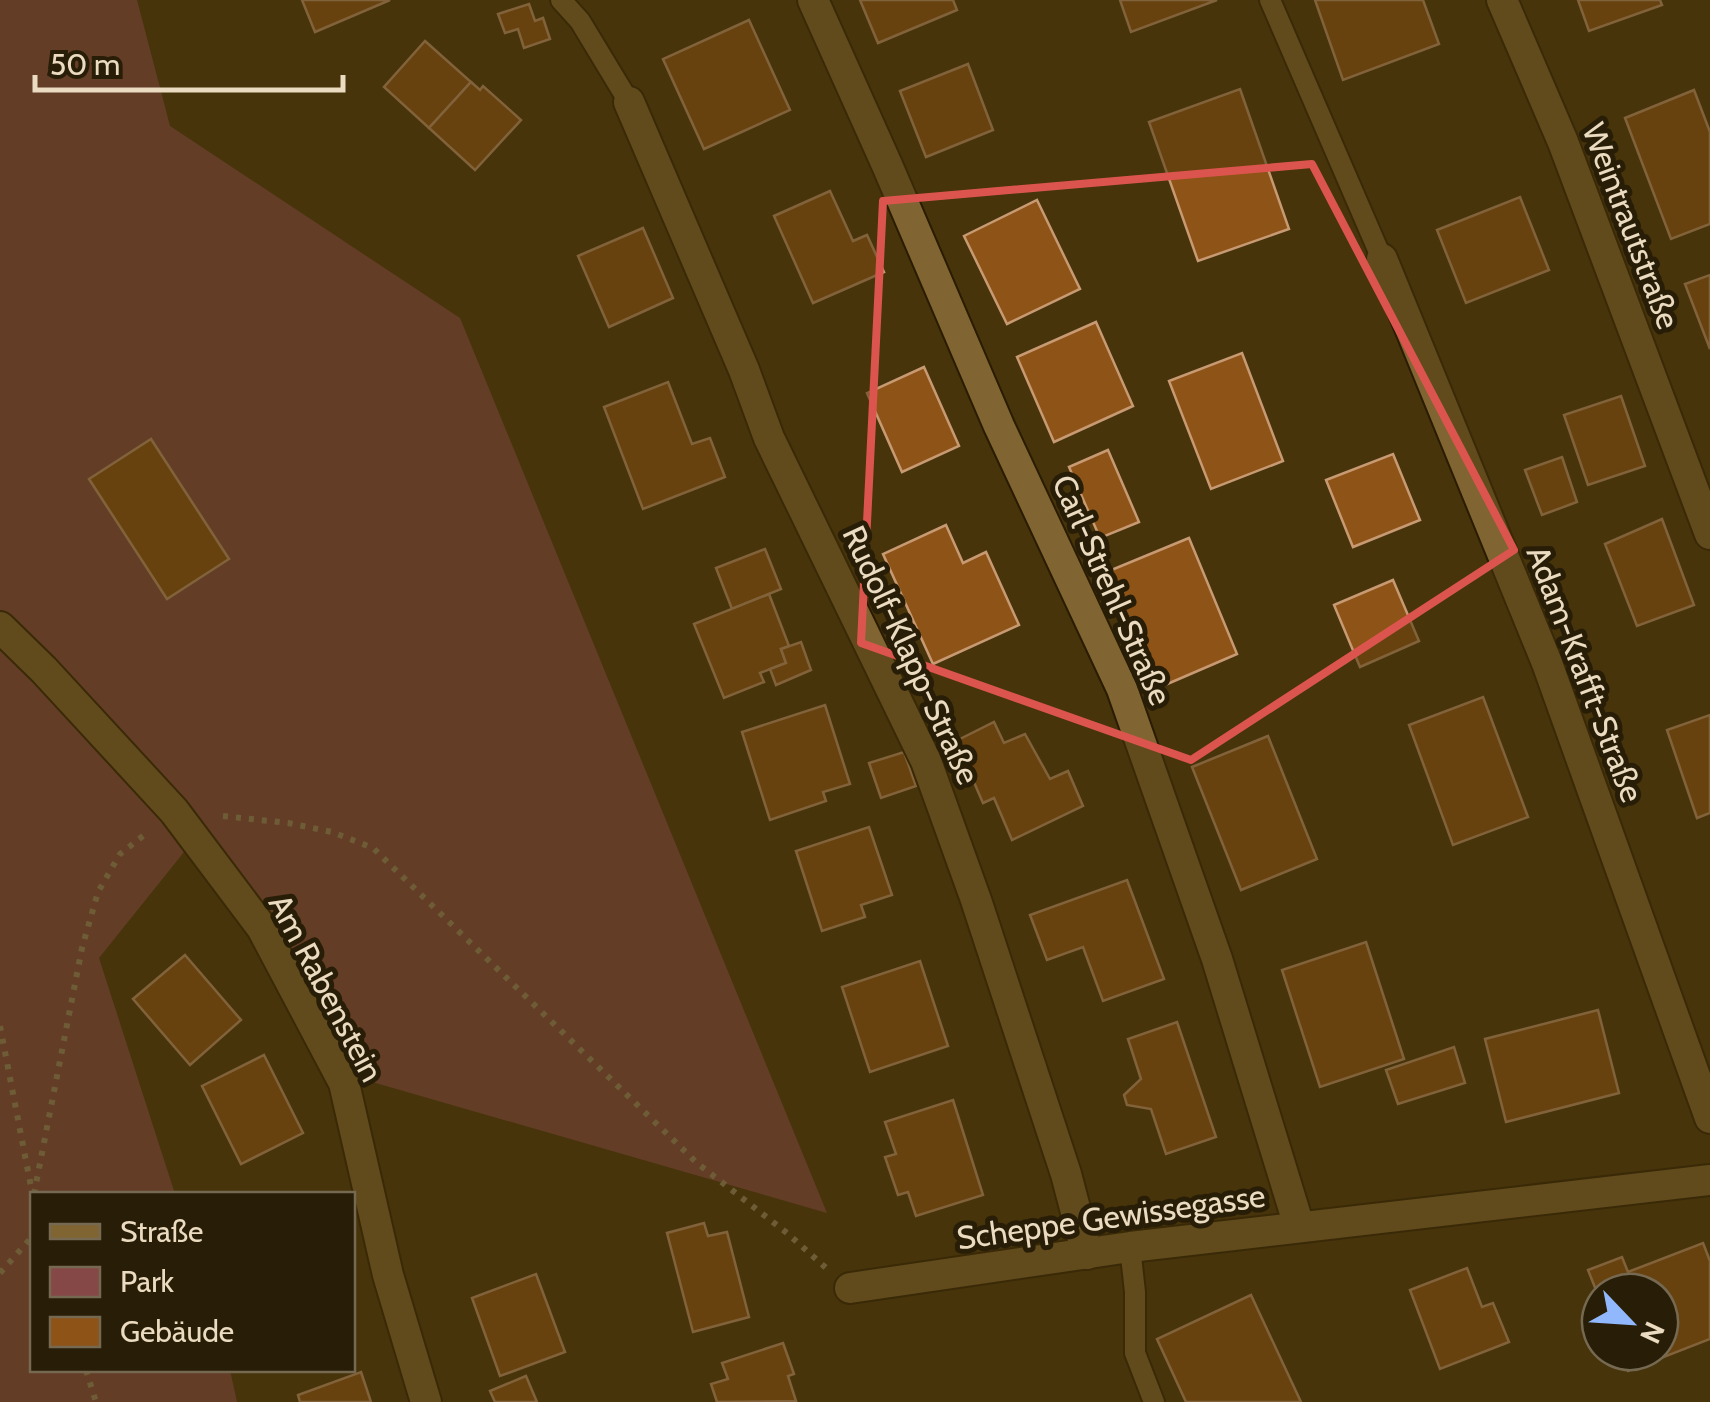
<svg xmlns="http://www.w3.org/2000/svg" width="1710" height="1402" viewBox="0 0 1710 1402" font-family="Cabin,sans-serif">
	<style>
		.green { fill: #854847 }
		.building { fill: #8e5316; stroke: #c89a73; stroke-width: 2.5 }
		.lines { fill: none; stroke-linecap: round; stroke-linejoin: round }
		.lane-casing { stroke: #2a1c02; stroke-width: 24 }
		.street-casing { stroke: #2a1c02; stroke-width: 34 }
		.secondary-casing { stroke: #2a1c02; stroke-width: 34 }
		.path { stroke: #9e8d6d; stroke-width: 6; stroke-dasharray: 5 8; stroke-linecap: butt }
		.lane { stroke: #806532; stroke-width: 20 }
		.street { stroke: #806532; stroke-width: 30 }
		.secondary { stroke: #806532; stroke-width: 30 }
		.marked { fill: none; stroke: #db554e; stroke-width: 8; stroke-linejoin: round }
		.labels { text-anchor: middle; stroke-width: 10; stroke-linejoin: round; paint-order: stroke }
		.street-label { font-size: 32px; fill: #eadbc1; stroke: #281d07 }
	</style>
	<rect width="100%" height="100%" fill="#47340b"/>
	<!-- green -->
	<path class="green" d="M0 0H137L170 126 460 318 827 1213 355 1077 188 847 99 958 175 1194H32V1370H230L237 1402H0Z"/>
	<!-- building -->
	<g class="building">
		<path d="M302 0H390L315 32Z"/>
		<path d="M860 0H953L957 10 878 43Z"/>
		<path d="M1120 0H1217L1131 32Z"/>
		<path d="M1315 0H1423L1439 44 1343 80Z"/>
		<path d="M1578 0H1660L1662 5 1589 31Z"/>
		<path d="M529 4 535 21 543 18 550 39 524 48 518 29 505 33 498 14Z"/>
		<path d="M749 20 790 110 704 149 663 59Z"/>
		<path d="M425 41 471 82 429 128 384 87Z"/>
		<path d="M968 64 993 130 926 157 900 91Z"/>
		<path d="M471 82 480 90 483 86 521 120 475 170 429 128Z"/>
		<path d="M1240 89 1289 229 1198 261 1149 122Z"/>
		<path d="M1694 90 1710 132V224L1671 239 1625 118Z"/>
		<path d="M830 191 853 241 867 235 884 272 813 303 774 216Z"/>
		<path d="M1520 197 1549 270 1466 303 1437 230Z"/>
		<path d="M1037 200 1080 289 1007 324 964 236Z"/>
		<path d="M643 228 673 298 609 327 578 256Z"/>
		<path d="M1710 275V349L1685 284Z"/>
		<path d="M1096 322 1133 406 1054 442 1017 357Z"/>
		<path d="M1242 353 1283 461 1211 489 1169 381Z"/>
		<path d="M924 367 959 446 902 472 867 393Z"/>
		<path d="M668 382 692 444 710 438 725 477 643 509 604 407Z"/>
		<path d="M1621 396 1645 466 1588 485 1564 415Z"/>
		<path d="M151 439 229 559 167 599 89 479Z"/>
		<path d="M1108 450 1139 522 1100 538 1069 467Z"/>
		<path d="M1393 454 1420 520 1353 547 1326 480Z"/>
		<path d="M1562 457 1577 502 1542 515 1525 470Z"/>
		<path d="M1662 519 1694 605 1637 626 1605 544Z"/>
		<path d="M946 525 963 563 986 552 1019 625 933 664 883 554Z"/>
		<path d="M1189 538 1237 654 1158 688 1109 571Z"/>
		<path d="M765 549 781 589 732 609 716 568Z"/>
		<path d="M1393 580 1419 641 1360 667 1334 605Z"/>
		<path d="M769 594 789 646 781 649 786 663 760 673 764 682 724 698 694 624Z"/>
		<path d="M801 642 811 670 776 685 770 669 786 663 781 649Z"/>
		<path d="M1483 697 1528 817 1453 845 1409 725Z"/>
		<path d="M825 705 850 784 823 792 826 801 770 820 742 732Z"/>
		<path d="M1710 715V813L1697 818 1667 730Z"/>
		<path d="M994 722 1004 743 1025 734 1050 779 1068 771 1083 806 1012 840 994 798 983 803 956 741Z"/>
		<path d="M1268 736 1317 859 1241 890 1192 767Z"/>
		<path d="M904 752 916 786 881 798 869 763Z"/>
		<path d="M869 827 892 895 861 905 865 917 822 931 796 851Z"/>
		<path d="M1127 880 1164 979 1103 1001 1083 947 1047 960 1030 915Z"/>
		<path d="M1366 942 1404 1059 1320 1087 1282 970Z"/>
		<path d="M185 955 241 1020 190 1065 133 999Z"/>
		<path d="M920 961 948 1046 870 1072 842 987Z"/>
		<path d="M1598 1010 1619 1093 1506 1122 1485 1039Z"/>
		<path d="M1177 1022 1216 1137 1166 1154 1151 1109 1127 1105 1124 1095 1141 1079 1128 1039Z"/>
		<path d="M1454 1047 1465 1083 1398 1104 1386 1070Z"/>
		<path d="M264 1055 303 1133 241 1164 202 1086Z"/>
		<path d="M953 1100 983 1195 916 1216 908 1192 898 1195 885 1157 896 1154 885 1122Z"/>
		<path d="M704 1223 708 1236 727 1232 749 1317 693 1332 667 1233Z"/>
		<path d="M1703 1243 1710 1261V1339L1628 1371 1620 1352H1660V1292H1600V1300L1588 1270 1622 1257 1628 1272Z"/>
		<path d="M1467 1268 1482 1307 1493 1303 1509 1342 1440 1369 1410 1290Z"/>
		<path d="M536 1274 565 1352 500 1376 472 1298Z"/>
		<path d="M1251 1295 1301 1402H1186L1157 1339Z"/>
		<path d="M783 1343 794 1374 788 1376 796 1401 717 1402 711 1384 728 1379 722 1363Z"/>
		<path d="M361 1372 371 1402H300L298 1395Z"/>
		<path d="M526 1376 537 1402H495L490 1391Z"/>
	</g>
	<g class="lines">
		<!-- lane casing -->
		<g class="lane-casing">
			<g id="lane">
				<path d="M561 0 580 21 629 102"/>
				<path d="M1270 0 1382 259"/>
				<path d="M1130 1247 1135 1292V1353L1154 1402"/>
			</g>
		</g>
		<!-- street casing -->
		<g class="street-casing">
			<g id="street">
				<path d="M813 0 887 165 999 426 1122 689 1217 959 1299 1226"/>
				<path d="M629 102 744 370 769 438 926 761 976 900 1066 1174 1087 1254"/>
				<path d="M1382 259 1547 663 1710 1118"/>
				<path d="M0 627 44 670 174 811 262 928 344 1083 388 1275 426 1402"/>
				<path d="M850 1288 1130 1247 1710 1180"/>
			</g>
		</g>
		<!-- secondary casing -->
		<g class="secondary-casing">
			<path id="secondary" d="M1502 0 1563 142 1710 534"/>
		</g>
		<!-- path -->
		<g class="path">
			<path d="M223 816 288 823 332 832 373 848 697 1163 787 1233 826 1268"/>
			<path d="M0 1026 32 1192"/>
			<path d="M34 1194 82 948 98 892 120 854 148 832"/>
			<path d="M0 1273 32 1237"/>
			<path d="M86 1370 96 1402"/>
		</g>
		<!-- lane -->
		<use href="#lane" class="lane"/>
		<!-- street -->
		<use href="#street" class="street"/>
		<!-- secondary -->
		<use href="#secondary" class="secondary"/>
	</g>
	<!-- marked area -->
	<path d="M0 0H1710V1402H0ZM1312 164 1514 550 1191 760 861 643 883 201Z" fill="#47340b" fill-opacity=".55" fill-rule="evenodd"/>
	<path class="marked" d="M1312 164 1514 550 1191 760 861 643 883 201Z"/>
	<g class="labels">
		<!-- street labels -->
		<g class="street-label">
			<text transform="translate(1631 226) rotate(69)" y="11">Weintrautstraße</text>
			<text transform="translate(1112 590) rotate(66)" y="11">Carl-Strehl-Straße</text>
			<text transform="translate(911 655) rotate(65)" y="11">Rudolf-Klapp-Straße</text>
			<text transform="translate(1585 674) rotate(69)" y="11">Adam-Krafft-Straße</text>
			<text transform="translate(326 988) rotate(62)" y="11">Am Rabenstein</text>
			<text transform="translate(1111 1217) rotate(-8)" y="11">Scheppe Gewissegasse</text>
		</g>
	</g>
	<!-- legend -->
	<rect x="30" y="1192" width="325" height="180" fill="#281d07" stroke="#766951" stroke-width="2.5"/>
	<rect x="50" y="1224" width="50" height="15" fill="#806532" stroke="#766951" stroke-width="2.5"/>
	<text x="120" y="1242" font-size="30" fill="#eadbc1">Straße</text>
	<rect x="50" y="1267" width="50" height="30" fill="#854847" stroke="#766951" stroke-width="2.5"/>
	<text x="120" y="1292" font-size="30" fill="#eadbc1">Park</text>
	<rect x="50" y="1317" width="50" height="30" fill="#8e5316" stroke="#766951" stroke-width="2.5"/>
	<text x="120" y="1342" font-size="30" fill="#eadbc1">Gebäude</text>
	<!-- north arrow -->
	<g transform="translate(1630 1322) rotate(115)"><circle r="48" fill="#281d07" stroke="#766951" stroke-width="2.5"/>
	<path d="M0-8L18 38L0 25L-18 38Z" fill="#91b8fd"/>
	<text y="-15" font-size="28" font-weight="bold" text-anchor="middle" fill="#eadbc1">N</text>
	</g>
	<!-- scale -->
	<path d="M35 75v15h308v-15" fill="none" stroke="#eadbc1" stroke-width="5"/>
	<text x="50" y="75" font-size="30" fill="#eadbc1" stroke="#281d07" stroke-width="8" paint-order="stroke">50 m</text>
</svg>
